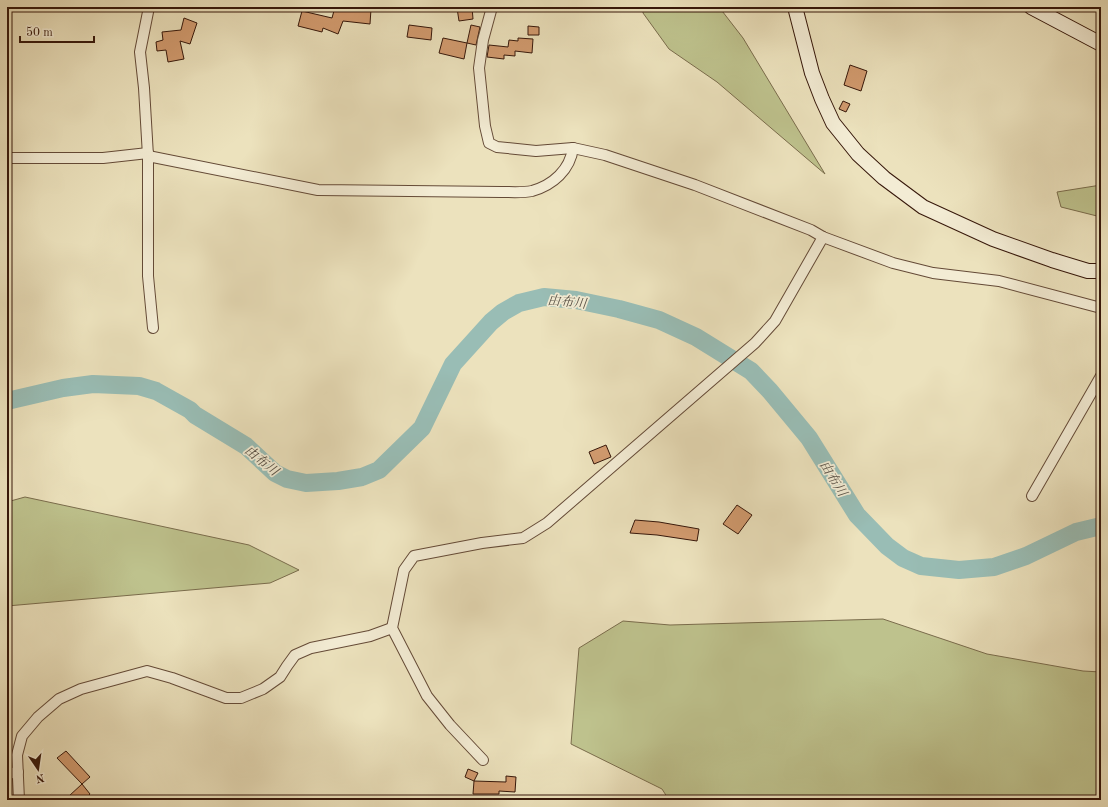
<svg xmlns="http://www.w3.org/2000/svg" width="1108" height="807" viewBox="0 0 1108 807" font-family="'Old Standard TT','Noto Serif JP',serif">
	<style>
		.green { fill: #bec28d; stroke: #7a6c4c }
		.lines { fill: none; stroke-linecap: round; stroke-linejoin: round }
		.river { stroke: #99bdb5; stroke-width: 18 }
		.building { fill: #d29b6f; stroke: #36170a }
		.street-casing { stroke: #644a37; stroke-width: 12 }
		.secondary-casing { stroke: #36170a; stroke-width: 16 }
		.street { stroke: #f3ecd4; stroke-width: 10 }
		.secondary { stroke: #f3ecd4; stroke-width: 14 }
		.labels { text-anchor: middle; stroke-width: 3.5; stroke-linejoin: round; paint-order: stroke }
		.water-label { font-size: 13px; font-style: italic; fill: #595146; stroke: #f3ecd4 }
	</style>
	<rect width="100%" height="100%" fill="#ece2bd"/>
	<filter id="stains"><feTurbulence type="fractalNoise" baseFrequency=".005" numOctaves="4"/><feColorMatrix values="0 0 0 0 .2 0 0 0 0 .09 0 0 0 0 .02 0 0 0 .5 -.17"/></filter>
	<radialGradient id="worn" r=".72"><stop offset=".6" stop-color="#630" stop-opacity="0"/><stop offset="1" stop-color="#630" stop-opacity=".3"/></radialGradient>
	<!-- green -->
	<g class="green">
		<path d="M643 7H719L743 38 825 174 717 82 669 49 643 13Z"/>
		<path d="M1101 185V217L1061 207 1057 192Z"/>
		<path d="M25 497 249 545 299 570 270 583 7 606V502Z"/>
		<path d="M883 619 987 654 1083 671 1101 672V800H669L662 789 571 744 579 648 623 621 670 625Z"/>
	</g>
	<g class="lines">
		<!-- river -->
		<path class="river" d="M7 401 63 388 93 384 139 386 156 391 190 410 195 415 246 446 275 473 287 479 306 483 338 481 362 477 379 470 422 428 453 364 491 322 503 312 519 303 544 297 576 300 619 309 659 320 696 337 751 371 770 391 809 438 857 515 887 546 903 558 921 566 959 570 994 567 1026 556 1076 532 1101 526"/>
	</g>
	<!-- building -->
	<g class="building">
		<path d="M335 7 371 9 370 24 343 21 338 34 323 28 322 32 298 26 302 11 332 18Z"/>
		<path d="M464 7H472L473 19 459 21 457 8Z"/>
		<path d="M184 18 197 23 190 44 180 41 184 59 168 62 166 50 157 51 156 42 163 40 162 32 181 30Z"/>
		<path d="M409 25 432 28 431 40 407 37Z"/>
		<path d="M471 25 480 27 476 45 467 43Z"/>
		<path d="M528 26 539 27V35H528Z"/>
		<path d="M443 38 467 43 464 59 439 53Z"/>
		<path d="M518 38 533 39 532 53 515 51V56L504 55V59L487 57 489 45 508 47 509 40 518 41Z"/>
		<path d="M850 65 867 71 861 91 844 85Z"/>
		<path d="M843 101 850 104 846 112 839 109Z"/>
		<path d="M606 445 611 457 594 464 589 452Z"/>
		<path d="M737 505 752 515 738 534 723 524Z"/>
		<path d="M635 520 659 522 699 529 697 541 657 535 630 533Z"/>
		<path d="M66 751 90 777 82 784 57 758Z"/>
		<path d="M468 769 478 773 474 781 465 777Z"/>
		<path d="M506 776 516 777 515 792 499 791V794H473L474 781 506 782Z"/>
		<path d="M82 784 90 794 84 800H73L69 796Z"/>
	</g>
	<g class="lines">
		<!-- street casing -->
		<g class="street-casing">
			<g id="street">
				<path d="M149 7 140 52 144 88 148 156V276L153 328"/>
				<path d="M492 7 483 40 479 68 485 126 489 143 497 147 536 151 573 148 605 155 695 185 811 230 823 237 893 263 933 273 999 281 1101 308"/>
				<path d="M148 156 318 190 501 192C511 192 523 193 532 191 553 185 570 170 573 148"/>
				<path d="M7 158H103L148 153"/>
				<path d="M1032 496 1101 376"/>
				<path d="M483 760 450 725 427 696 392 628 404 570 414 556 482 543 523 538 547 523 755 343 775 321 823 237"/>
				<path d="M7 774 18 772"/>
				<path d="M19 800 17 755 22 736 38 717 59 699 81 689 147 671 172 678 226 698H241L263 689 280 677 287 666 295 655 311 648 370 636 392 628"/>
			</g>
		</g>
		<!-- secondary casing -->
		<g class="secondary-casing">
			<g id="secondary">
				<path d="M795 7 812 73 822 99 833 123 858 154 884 178 923 207 993 239 1052 260 1088 271H1101"/>
				<path d="M1031 7 1101 44"/>
			</g>
		</g>
		<!-- street -->
		<use href="#street" class="street"/>
		<!-- secondary -->
		<use href="#secondary" class="secondary"/>
	</g>
	<g class="labels">
		<!-- water labels -->
		<g class="water-label">
			<text transform="translate(567 301) rotate(6)" y="5">由布川</text>
			<text transform="translate(262 460) rotate(39)" y="5">由布川</text>
			<text transform="translate(834 478) rotate(58)" y="5">由布川</text>
		</g>
	</g>
	<!-- margin -->
	<rect width="1108" height="807" fill="none" stroke="#ece2bd" stroke-width="24"/>
	<rect x="8" y="8" width="1092" height="791" fill="none" stroke="#36170a" stroke-width="2"/>
	<rect x="12" y="12" width="1084" height="783" fill="none" stroke="#36170a"/>
	<!-- north arrow -->
	<g transform="translate(38 769) rotate(167)" stroke="#f3ecd4" stroke-width="3" paint-order="stroke">
	<path d="M0-3L7 15L0 10L-7 15Z" fill="#36170a"/>
	<text y="-6" font-size="11" font-weight="bold" text-anchor="middle" fill="#36170a">N</text>
	</g>
	<!-- scale -->
	<path d="M20 36v6h74v-6" fill="none" stroke="#36170a" stroke-width="2"/>
	<text x="26" y="36" font-size="12" fill="#36170a" stroke="#f3ecd4" stroke-width="3" paint-order="stroke">50 m</text>
	<rect width="100%" height="100%" filter="url(#stains)"/>
	<rect width="100%" height="100%" fill="url(#worn)"/>
</svg>
